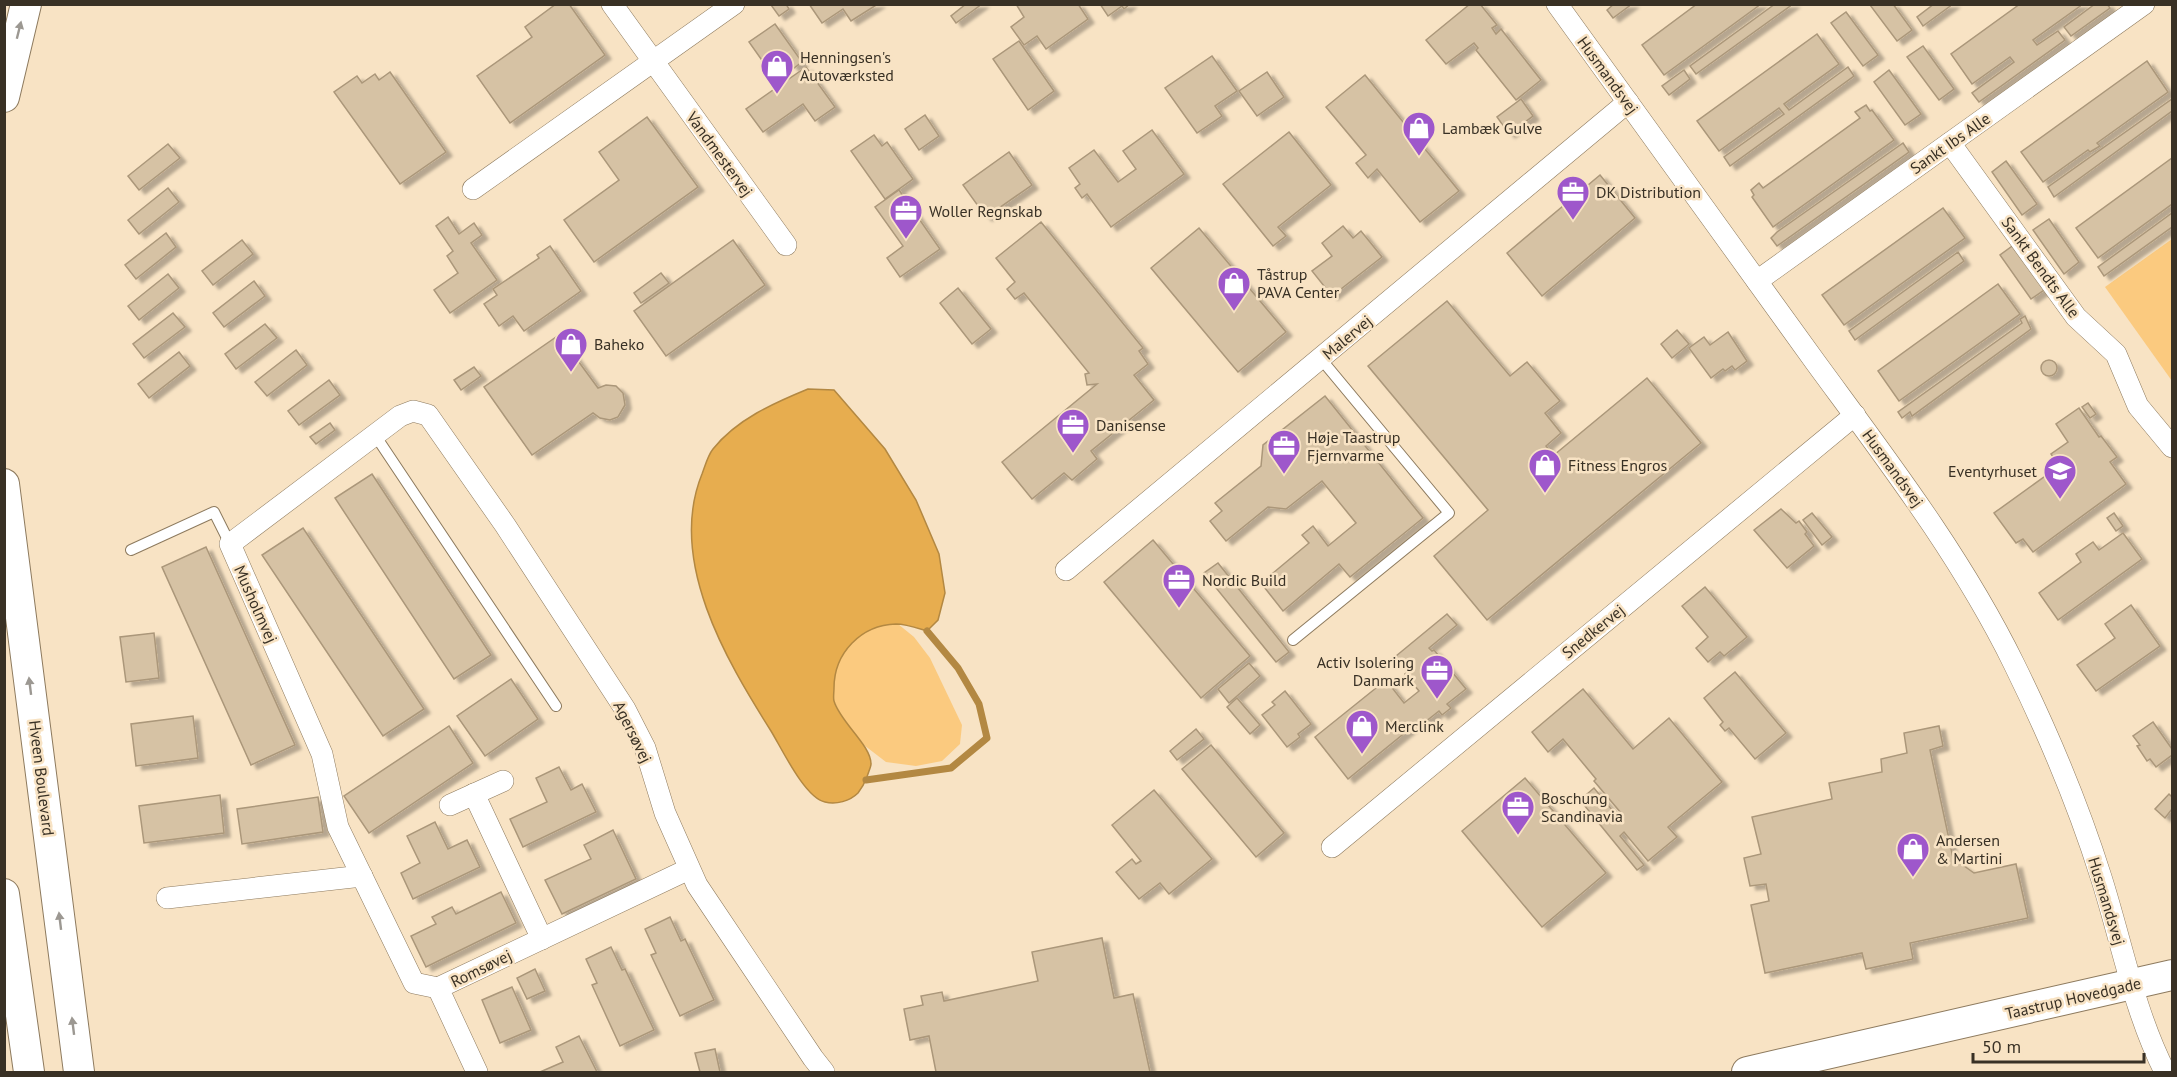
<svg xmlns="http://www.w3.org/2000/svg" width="2177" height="1077" viewBox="0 0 2177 1077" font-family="'PT Sans',sans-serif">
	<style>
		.green { fill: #fbca7f }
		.water { fill: #e7ad4f; stroke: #b38842; stroke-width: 1.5 }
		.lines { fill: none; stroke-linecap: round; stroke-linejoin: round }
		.stream { stroke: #b38842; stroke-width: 7 }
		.building { fill: #d6c2a4; stroke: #ab977a; stroke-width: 1.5; filter: url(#shadow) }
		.lane-casing { stroke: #8d7a5e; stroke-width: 12 }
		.street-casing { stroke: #8d7a5e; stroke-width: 22 }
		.secondary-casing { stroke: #8d7a5e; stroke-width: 32 }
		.lane { stroke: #fff; stroke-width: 10 }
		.street { stroke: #fff; stroke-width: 21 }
		.secondary { stroke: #fff; stroke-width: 30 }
		.oneway { fill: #9c9892 }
		.labels { text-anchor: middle; stroke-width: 5; stroke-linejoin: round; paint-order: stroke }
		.poi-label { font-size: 16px; fill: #393125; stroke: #f8e3c4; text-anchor: start }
		.street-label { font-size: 16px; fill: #393125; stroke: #f8e3c4 }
	</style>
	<defs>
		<filter id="shadow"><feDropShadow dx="6" dy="4" stdDeviation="1.5" flood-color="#0004"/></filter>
	</defs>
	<rect width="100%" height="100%" fill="#f8e3c4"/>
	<!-- green -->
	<g class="green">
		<path d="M2172 239V381L2105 287Z"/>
		<path d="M898 624 914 637 930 658 962 725 960 744 942 761 916 766 886 762 860 742 845 723 834 701V675L843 652 860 634 879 626Z"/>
	</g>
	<!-- water -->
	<path class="water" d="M808 389 834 390 885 449 916 500 939 554 945 593 938 620 927 631C917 628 906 624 896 624 861 625 834 653 834 688 834 692 833 698 834 701 840 722 871 745 871 764 871 767 868 773 867 777 865 782 862 788 858 793 850 801 836 805 825 802 805 798 782 749 771 731 726 660 667 560 702 474 705 466 708 455 713 449 737 419 774 403 808 389Z"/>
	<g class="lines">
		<!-- stream -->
		<path class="stream" d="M866 780 951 768 987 738 979 704 958 668 927 631"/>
	</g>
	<!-- building -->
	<g class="building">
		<path d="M556 4H569L605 55 510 123 477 76 532 37 525 27Z"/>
		<path d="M786 4 789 9 779 16 771 5Z"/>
		<path d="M809 4H878L851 21 843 9 822 23Z"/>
		<path d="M966 4H982L956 23 951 16Z"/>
		<path d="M1078 4 1088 19 1046 49 1037 36 1024 45 1011 27 1024 17 1016 4Z"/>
		<path d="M1100 4H1130L1124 9 1122 6 1108 16Z"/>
		<path d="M1470 4H1480L1497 25 1492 28 1496 34 1501 29 1541 80 1516 100 1476 50 1478 48 1474 43 1446 64 1426 40Z"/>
		<path d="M1614 4H1632L1613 18 1607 10Z"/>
		<path d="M1697 4H1761L1664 75 1642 45Z"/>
		<path d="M1775 4H1793L1696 74 1690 66Z"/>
		<path d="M1893 4 1912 30 1897 41 1870 5Z"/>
		<path d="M1934 4H1953L1923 26 1917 17Z"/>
		<path d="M2020 4H2083L2033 40 2037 45 2058 31 2065 40 1979 102 1972 93 2014 62 2010 57 1972 84 1951 54Z"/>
		<path d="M2095 4H2107L2110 8 2071 36 2064 27Z"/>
		<path d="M1846 12 1878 55 1863 66 1831 23Z"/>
		<path d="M775 24 802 62 794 68 788 61 771 73 749 42Z"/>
		<path d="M1817 34 1839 64 1784 104 1789 110 1848 67 1854 76 1730 166 1724 157 1784 114 1779 108 1719 151 1697 121Z"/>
		<path d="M1019 41 1054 91 1028 110 993 59Z"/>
		<path d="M1923 46 1954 89 1939 100 1907 57Z"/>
		<path d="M1212 56 1237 91 1215 106 1222 116 1197 133 1165 88Z"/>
		<path d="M2147 61 2168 92 2097 143 2100 146 2090 152 2088 150 2043 182 2021 152Z"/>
		<path d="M806 67 835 107 815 121 803 104 763 132 746 109Z"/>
		<path d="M1684 70 1690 79 1669 95 1662 86Z"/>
		<path d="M1889 70 1921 114 1905 125 1874 82Z"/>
		<path d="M390 72 446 152 400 184 334 92 357 76 362 83 375 74 379 80Z"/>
		<path d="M1267 72 1284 97 1257 116 1239 91Z"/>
		<path d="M1365 75 1459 191 1420 222 1377 169 1368 178 1356 163 1366 155 1326 107Z"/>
		<path d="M1521 99 1533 116 1509 134 1497 117Z"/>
		<path d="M2172 99V111L2054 197 2048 187Z"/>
		<path d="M1866 105 1870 111 1872 110 1894 140 1773 227 1752 197 1754 195 1751 190 1759 183 1763 188 1860 118 1855 112Z"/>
		<path d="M925 115 939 136 919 150 905 129Z"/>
		<path d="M647 117 698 187 594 262 564 220 619 180 599 152Z"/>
		<path d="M1152 130 1184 174 1111 227 1087 194 1082 198 1075 188 1080 184 1069 168 1094 150 1118 182 1136 169 1123 151Z"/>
		<path d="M1289 132 1331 185 1278 227 1286 236 1273 246 1223 184Z"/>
		<path d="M874 135 882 146 887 142 913 179 885 199 851 151Z"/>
		<path d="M1903 143 1909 152 1777 246 1771 238 1777 232Z"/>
		<path d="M168 144 180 158 139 190 128 176Z"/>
		<path d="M1009 152 1032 185 986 217 963 185Z"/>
		<path d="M2172 158V204L2098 258 2076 228Z"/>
		<path d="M2006 161 2037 204 2022 215 1992 172Z"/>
		<path d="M1600 175 1635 218 1542 296 1507 253Z"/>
		<path d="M168 188 179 202 139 234 128 220Z"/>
		<path d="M899 190 940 249 900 277 887 258 903 246 875 207Z"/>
		<path d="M1943 208 1965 238 1844 325 1822 295Z"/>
		<path d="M2172 213V227L2104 276 2098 267Z"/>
		<path d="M448 217 459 234 474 223 482 235 471 243 497 280 450 313 434 290 458 273 447 256 453 251 436 226Z"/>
		<path d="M2049 219 2079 262 2064 274 2033 230Z"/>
		<path d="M1041 222 1143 348 1139 351 1148 364 1134 375 1154 400 1091 451 1097 459 1072 480 1064 473 1032 499 1002 462 1097 384 1087 385 1085 374 1089 373 1024 293 1015 299 1007 289 1015 282 996 258Z"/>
		<path d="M1343 226 1353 238 1361 231 1382 257 1332 296 1312 271 1332 256 1322 243Z"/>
		<path d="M1199 228 1286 332 1238 372 1151 268Z"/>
		<path d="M166 233 176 247 136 279 125 265Z"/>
		<path d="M242 240 253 254 213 285 202 271Z"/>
		<path d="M733 240 765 285 666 356 634 311Z"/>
		<path d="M2015 244 2047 288 2031 299 2000 255Z"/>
		<path d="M550 246 581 291 524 331 513 316 499 326 484 304 497 295 493 289 539 258 537 255Z"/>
		<path d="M1958 252 1964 261 1855 340 1849 331Z"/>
		<path d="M661 273 669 283 641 303 634 293Z"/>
		<path d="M168 274 179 288 139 320 128 306Z"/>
		<path d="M254 281 265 296 224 327 213 313Z"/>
		<path d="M1998 284 2020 314 1899 401 1878 371Z"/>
		<path d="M958 288 991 329 972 344 940 303Z"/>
		<path d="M1447 301 1510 376 1527 362 1560 401 1545 413 1561 433 1546 446 1554 455 1647 378 1701 443 1487 620 1434 556 1488 510 1368 366Z"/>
		<path d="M173 313 185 327 144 358 133 344Z"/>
		<path d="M2025 316 2031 329 1912 416 1910 412 1902 418 1898 412 2022 323 2020 319Z"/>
		<path d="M265 324 277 338 236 369 225 354Z"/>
		<path d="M1677 330 1689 344 1672 358 1661 344Z"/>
		<path d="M1728 332 1747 361 1735 370 1732 366 1725 371 1723 369 1711 378 1689 348 1704 337 1710 345Z"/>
		<path d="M559 335 598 388 606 385 616 386 623 393 625 405 618 417 610 420 600 418 593 413 532 455 484 387Z"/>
		<path d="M296 350 307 365 267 396 255 382Z"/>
		<path d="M179 352 190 366 149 398 138 384Z"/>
		<circle cx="2049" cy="368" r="8"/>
		<path d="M474 367 481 376 461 390 454 380Z"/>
		<path d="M329 380 340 395 299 425 288 411Z"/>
		<path d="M1325 396 1423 518 1350 577 1339 564 1283 611 1261 583 1309 543 1302 535 1313 526 1328 546 1356 523 1322 481 1286 509 1268 507 1226 541 1210 521 1222 511 1215 503 1261 466 1263 445Z"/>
		<path d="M2088 403 2096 414 2090 418 2082 407Z"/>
		<path d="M2079 408 2099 437 2101 436 2117 457 2110 462 2126 484 2033 552 2023 539 2016 543 1994 513 2059 466 2051 454 2068 442 2056 424Z"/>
		<path d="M330 423 335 430 316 444 310 437Z"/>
		<path d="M372 474 491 655 454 679 335 498Z"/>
		<path d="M1781 509 1796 523 1799 521 1807 532 1805 534 1814 546 1787 568 1754 530Z"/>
		<path d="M1812 513 1832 537 1822 545 1803 520Z"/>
		<path d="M2114 513 2123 526 2116 531 2107 518Z"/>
		<path d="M303 528 424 709 383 736 262 555Z"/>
		<path d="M2123 533 2142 559 2058 620 2039 593 2081 562 2076 554 2093 542 2099 550Z"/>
		<path d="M1153 540 1250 656 1201 698 1104 582Z"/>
		<path d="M206 547 295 745 251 765 162 567Z"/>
		<path d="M1218 563 1289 652 1276 662 1204 573Z"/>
		<path d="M1705 587 1747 637 1724 656 1720 652 1708 662 1696 648 1708 637 1682 606Z"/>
		<path d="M2131 605 2160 646 2096 691 2077 665 2115 638 2105 624Z"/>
		<path d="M1447 614 1457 625 1429 648 1432 651 1434 650 1466 689 1447 704 1451 708 1442 715 1439 711 1420 726 1417 723 1348 779 1315 737 1386 680 1404 703 1419 691 1405 674 1409 671 1396 656Z"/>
		<path d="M154 633 159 678 126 682 120 637Z"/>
		<path d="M1249 663 1260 676 1229 703 1218 689Z"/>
		<path d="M1735 672 1786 733 1755 759 1729 728 1725 731 1720 725 1723 722 1704 698Z"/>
		<path d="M511 679 538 719 485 756 457 716Z"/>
		<path d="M1583 689 1633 749 1669 718 1722 782 1668 827 1677 837 1648 861 1624 832 1620 836 1644 865 1637 870 1580 800 1594 788 1617 816 1621 813 1594 781 1596 779 1563 739 1548 752 1532 732Z"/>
		<path d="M1285 691 1311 724 1298 734 1300 737 1287 747 1262 715 1275 705 1272 702Z"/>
		<path d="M1237 698 1260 725 1250 734 1227 707Z"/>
		<path d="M193 716 198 758 136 766 131 724Z"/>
		<path d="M2153 722 2172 749V755L2156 767 2150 759 2147 761 2137 746 2140 745 2133 736Z"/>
		<path d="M449 726 473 763 369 833 344 796Z"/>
		<path d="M1939 726 1943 746 1930 750 1953 858 1974 873 2016 864 2028 918 1910 943 1913 959 1866 969 1862 953 1765 973 1751 905 1769 901 1766 884 1750 886 1744 858 1761 854 1752 817 1832 799 1829 783 1882 772 1881 759 1907 753 1904 733Z"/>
		<path d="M1196 729 1204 739 1177 760 1170 751Z"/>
		<path d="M1211 745 1284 833 1256 857 1182 769Z"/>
		<path d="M559 767 571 790 582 784 596 812 523 847 510 819 547 802 536 778Z"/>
		<path d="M1525 778 1606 873 1542 927 1462 831Z"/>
		<path d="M1154 790 1212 859 1169 894 1160 883 1139 899 1116 872 1132 859 1136 864 1141 861 1112 825Z"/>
		<path d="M2169 794 2172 797V809L2165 818 2155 809Z"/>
		<path d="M220 795 224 833 144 843 139 806Z"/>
		<path d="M318 797 323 832 242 844 237 809Z"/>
		<path d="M435 822 448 849 467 840 480 867 413 899 401 873 420 863 407 836Z"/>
		<path d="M613 830 636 879 562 914 545 880 591 859 584 845Z"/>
		<path d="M501 892 516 923 426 967 411 936 436 924 432 917 452 907 456 914Z"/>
		<path d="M670 917 681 941 685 939 714 1000 680 1016 651 955 656 953 645 929Z"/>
		<path d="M1102 938 1114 998 1133 994 1150 1072H936L929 1036 910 1040 904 1009 923 1005 921 996 942 992 944 1001 1038 981 1032 952Z"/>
		<path d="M611 947 622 970 625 969 654 1030 620 1046 592 985 597 983 586 959Z"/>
		<path d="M535 969 545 991 527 999 517 978Z"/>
		<path d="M512 987 531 1030 500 1043 482 1000Z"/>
		<path d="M579 1036 597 1072H540L563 1062 556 1047Z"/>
		<path d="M715 1049 720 1072H700L695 1053Z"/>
	</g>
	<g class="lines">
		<!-- lane casing -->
		<g class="lane-casing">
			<g id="lane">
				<path d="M375 435 556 706"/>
				<path d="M131 550 214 512 230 544"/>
				<path d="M1293 640 1449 513 1321 359"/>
			</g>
		</g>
		<!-- street casing -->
		<g class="street-casing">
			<g id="street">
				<path d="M612 4 786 245"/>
				<path d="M1557 4C1643 124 1730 243 1816 363 1887 460 1961 556 2014 664 2048 733 2078 804 2101 877 2122 943 2134 1011 2165 1072"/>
				<path d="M1950 143 2076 317 2116 354 2138 406 2172 447"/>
				<path d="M473 189 734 4"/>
				<path d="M1757 281 2144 4"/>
				<path d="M1066 570 1628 102"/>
				<path d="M474 794 542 939"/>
				<path d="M450 805 503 781"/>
				<path d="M1332 847 1855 415"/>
				<path d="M167 898 362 876"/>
				<path d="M438 988 414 983 338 827 322 754 230 544 400 416 413 411 428 415 505 525 625 709 645 748 665 813 697 885 813 1058 824 1072"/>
				<path d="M477 1072 438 988 689 869"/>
			</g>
		</g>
		<!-- secondary casing -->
		<g class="secondary-casing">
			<g id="secondary">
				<path d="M4 97 26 4"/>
				<path d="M4 484 79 1072"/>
				<path d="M4 894 29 1072"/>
				<path d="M1747 1072 2172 975"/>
			</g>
		</g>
		<!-- lane -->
		<use href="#lane" class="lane"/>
		<!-- street -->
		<use href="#street" class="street"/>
		<!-- secondary -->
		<use href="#secondary" class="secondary"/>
	</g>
	<!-- one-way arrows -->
	<defs><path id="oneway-solid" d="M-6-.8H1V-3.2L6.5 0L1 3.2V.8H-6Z" transform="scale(1.5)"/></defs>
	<g class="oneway">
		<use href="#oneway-solid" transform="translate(19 30) rotate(-76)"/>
		<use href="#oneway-solid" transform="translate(30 686) rotate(-97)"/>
		<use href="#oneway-solid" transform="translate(60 921) rotate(-97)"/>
		<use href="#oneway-solid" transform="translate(73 1026) rotate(-97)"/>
	</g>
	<!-- icons -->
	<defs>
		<g id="shop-pin" transform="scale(1.725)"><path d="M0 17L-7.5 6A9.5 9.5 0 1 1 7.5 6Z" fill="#9e57cb" stroke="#f8e3c4"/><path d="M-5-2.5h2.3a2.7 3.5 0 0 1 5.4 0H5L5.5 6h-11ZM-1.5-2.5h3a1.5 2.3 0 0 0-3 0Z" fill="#fff"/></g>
		<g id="office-pin" transform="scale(1.725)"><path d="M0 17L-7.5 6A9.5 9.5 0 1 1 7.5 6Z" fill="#9e57cb" stroke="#f8e3c4"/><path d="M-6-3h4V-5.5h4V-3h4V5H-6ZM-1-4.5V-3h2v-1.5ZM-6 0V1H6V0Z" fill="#fff"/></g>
		<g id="school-pin" transform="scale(1.725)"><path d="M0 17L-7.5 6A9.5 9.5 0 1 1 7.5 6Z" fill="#9e57cb" stroke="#f8e3c4"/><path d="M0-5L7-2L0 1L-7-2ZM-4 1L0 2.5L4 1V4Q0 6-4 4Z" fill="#fff"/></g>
	</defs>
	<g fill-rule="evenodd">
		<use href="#shop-pin" x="777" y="66"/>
		<use href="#shop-pin" x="1419" y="128"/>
		<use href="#office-pin" x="1573" y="192"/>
		<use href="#office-pin" x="906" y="211"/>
		<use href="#shop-pin" x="1234" y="283"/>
		<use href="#shop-pin" x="571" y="344"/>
		<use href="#office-pin" x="1073" y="425"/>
		<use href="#office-pin" x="1284" y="446"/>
		<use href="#shop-pin" x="1545" y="465"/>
		<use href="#school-pin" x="2060" y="471"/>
		<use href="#office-pin" x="1179" y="580"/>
		<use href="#office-pin" x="1437" y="671"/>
		<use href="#shop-pin" x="1362" y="726"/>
		<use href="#office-pin" x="1518" y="807"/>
		<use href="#shop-pin" x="1913" y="849"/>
	</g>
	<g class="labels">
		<!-- poi labels -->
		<g class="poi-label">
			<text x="800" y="63">Henningsen's<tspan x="800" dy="18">Autoværksted</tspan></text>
			<text x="1442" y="134">Lambæk Gulve</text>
			<text x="1596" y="198">DK Distribution</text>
			<text x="929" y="217">Woller Regnskab</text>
			<text x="1257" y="280">Tåstrup<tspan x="1257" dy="18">PAVA Center</tspan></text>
			<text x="594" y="350">Baheko</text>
			<text x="1096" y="431">Danisense</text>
			<text x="1307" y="443">Høje Taastrup<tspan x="1307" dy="18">Fjernvarme</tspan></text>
			<text x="1568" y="471">Fitness Engros</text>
			<text x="2037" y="477" text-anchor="end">Eventyrhuset</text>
			<text x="1202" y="586">Nordic Build</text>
			<text x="1414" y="668" text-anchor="end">Activ Isolering<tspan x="1414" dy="18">Danmark</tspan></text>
			<text x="1385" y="732">Merclink</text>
			<text x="1541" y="804">Boschung<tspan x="1541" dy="18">Scandinavia</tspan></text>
			<text x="1936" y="846">Andersen<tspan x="1936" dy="18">&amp; Martini</tspan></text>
		</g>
		<!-- street labels -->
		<g class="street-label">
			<text transform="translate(1608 75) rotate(54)" y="6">Husmandsvej</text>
			<text transform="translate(1950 143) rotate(-35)" y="6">Sankt Ibs Alle</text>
			<text transform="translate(720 154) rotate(54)" y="6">Vandmestervej</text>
			<text transform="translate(2041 267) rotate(54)" y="6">Sankt Bendts Alle</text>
			<text transform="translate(1347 337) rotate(-40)" y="6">Malervej</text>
			<text transform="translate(1893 468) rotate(54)" y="6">Husmandsvej</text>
			<text transform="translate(256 604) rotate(66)" y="6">Musholmvej</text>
			<text transform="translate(1593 631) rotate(-39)" y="6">Snedkervej</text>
			<text transform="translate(633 732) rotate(64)" y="6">Agersøvej</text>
			<text transform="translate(42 778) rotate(83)" y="6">Hveen Boulevard</text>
			<text transform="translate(2107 901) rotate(73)" y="6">Husmandsvej</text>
			<text transform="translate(481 968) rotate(-26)" y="6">Romsøvej</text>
			<text transform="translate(2073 998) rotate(-13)" y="6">Taastrup Hovedgade</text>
		</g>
	</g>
	<!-- border -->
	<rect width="2177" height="1077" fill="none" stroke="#393125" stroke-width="12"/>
	<!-- scale -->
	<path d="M1973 1053v9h171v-9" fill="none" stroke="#393125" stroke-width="3"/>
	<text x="1982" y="1053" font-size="18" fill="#393125" stroke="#f8e3c4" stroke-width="4.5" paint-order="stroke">50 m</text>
</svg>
